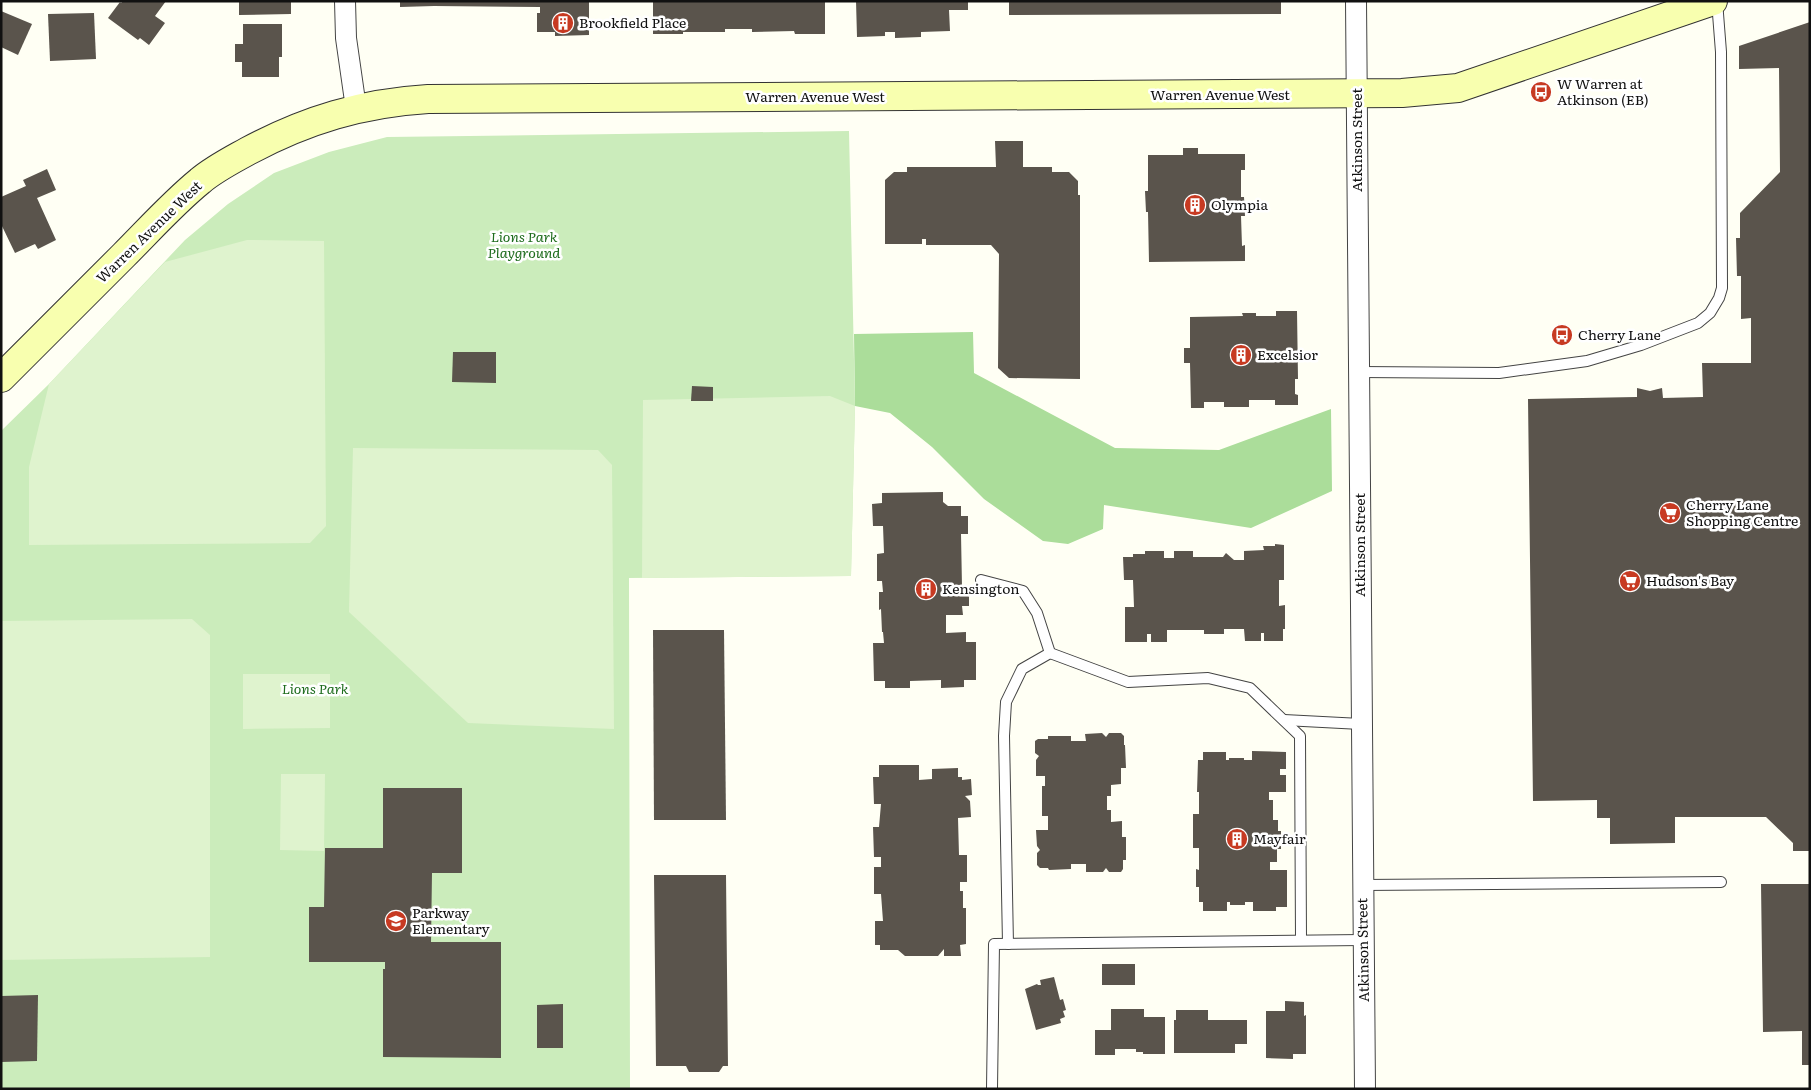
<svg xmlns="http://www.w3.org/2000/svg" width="1811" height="1090" viewBox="0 0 1811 1090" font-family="Literata,serif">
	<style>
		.green { fill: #cbecbb }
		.forest { fill: #abdd9a }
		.pitch { fill: #dff3ce }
		.building { fill: #5a544c }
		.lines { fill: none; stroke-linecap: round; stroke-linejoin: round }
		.lane-casing { stroke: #444; stroke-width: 12 }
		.street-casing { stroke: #444; stroke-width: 22 }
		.secondary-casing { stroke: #333; stroke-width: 30 }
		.lane { stroke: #fff; stroke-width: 10 }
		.street { stroke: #fff; stroke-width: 20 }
		.secondary { stroke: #f8ffaf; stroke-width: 28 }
		.labels { text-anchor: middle; stroke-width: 5; stroke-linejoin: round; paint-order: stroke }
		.poi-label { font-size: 14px; fill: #111; stroke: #fff; text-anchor: start }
		.street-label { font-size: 14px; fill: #111; stroke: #fff }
		.park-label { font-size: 14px; font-style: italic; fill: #1e6c1d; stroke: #fff }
	</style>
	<rect width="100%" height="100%" fill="#fffff4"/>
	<!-- green -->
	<path class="green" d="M849 131 855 406 851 576 629 578 630 1089H1V431L49 384 185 240 228 204 274 173 329 152 387 137Z"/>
	<!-- forest -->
	<path class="forest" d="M973 332 974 373 1115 448 1219 450 1331 409 1332 491 1251 528 1104 505 1103 529 1068 544 1043 541 984 499 932 447 890 413 855 406 854 334Z"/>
	<!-- pitch -->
	<g class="pitch">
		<path d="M247 240 324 241 326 526 310 543 29 545V467L49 384 165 262Z"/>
		<path d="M830 396 855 406 851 576 642 578 643 400Z"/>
		<path d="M353 448 598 450 612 465 614 729 468 723 349 612Z"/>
		<path d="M192 619 210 635V957L1 960V621Z"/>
		<path d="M243 674H330V728L243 729Z"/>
		<path d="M281 774H325L324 851 280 850Z"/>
	</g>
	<!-- building -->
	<g class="building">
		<path d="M123 1H166L155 16 165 23 149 45 140 38 138 40 108 18 120 2 121 3Z"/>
		<path d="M239 1H291V14L239 15Z"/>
		<path d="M400 1H589V35L555 36V32H537V13H540V7L434 6 400 7Z"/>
		<path d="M653 1H825V34H795L794 31 752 32V29H725V32H683V34H653Z"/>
		<path d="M856 1H968V10H949L950 31 921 32V37L895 38V32H885V36L857 37Z"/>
		<path d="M1009 1H1281V14L1009 15Z"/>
		<path d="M1 11 32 24 18 55 1 47Z"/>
		<path d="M94 13 96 59 50 61 48 14Z"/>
		<path d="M1810 22V851H1793V843L1766 817H1675V843L1610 844V818H1597V800L1533 801 1528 399 1637 397V388L1650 391 1662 388 1663 398 1703 397 1702 363H1751V318L1741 319V276H1737L1736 238H1740V213L1780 172 1779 68 1739 69V46Z"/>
		<path d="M243 24H282V57H279V77H242V62H235V44H243Z"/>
		<path d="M995 141H1023V167H1052V172H1069L1078 181V195H1080V379L1009 378 998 368 999 254 991 245H926V239H922V244H885V180L894 172H907V167H996Z"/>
		<path d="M1183 148H1198V154H1245V170H1241V197H1244L1245 216H1241L1242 246 1245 245V261L1149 262 1148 212H1146L1145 191H1148V155H1183Z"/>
		<path d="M47 169 56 190 37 198 56 240 38 249 35 244 15 253 1 224V197L26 186 23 180Z"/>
		<path d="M1276 311H1297L1298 379H1295V394L1298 395V405H1275V400H1249V407H1224V402H1204V408H1191L1190 363H1184V348H1190V317L1243 316 1242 313H1256V316H1276Z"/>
		<path d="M453 352H496V383L452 382Z"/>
		<path d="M692 386 713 387V401H691Z"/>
		<path d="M943 492V502L948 506H961V516H968V534H961L962 587 969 586V606H962L963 615H946V633L966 632V642H976V680H964V687L941 688V680L910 681V688H885V681H874L873 643H884L883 632H882L881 609 879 610V592H883L882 581H877V554L884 553 883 526H873L872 504 882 503V493Z"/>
		<path d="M1275 544 1284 545V580H1279V606L1285 605V629H1283V641H1264V633H1261V641H1245L1244 629H1224V634H1204V630H1167V642H1151V634H1147V642H1125V607H1134L1133 580H1124L1123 557H1133V554H1145V551H1164V558H1174V551H1193V557H1223L1226 553 1234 560H1244V551L1264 550 1263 546H1275Z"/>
		<path d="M653 630H724L726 820H654Z"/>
		<path d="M1102 733 1106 737 1109 733H1121L1124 736V745H1125L1126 768H1121V784L1111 785V796H1107V810H1111V822L1122 821V837H1126V860H1123V869L1121 872H1109L1106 868 1103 872H1086V864H1071V869L1049 870 1048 868H1040L1037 865V853L1040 850 1037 846 1036 830H1048V816H1042V786H1045V776H1036V760L1039 756 1035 753V741L1038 739H1048V736H1071V741H1086L1085 734Z"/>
		<path d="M1252 751 1286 752V769H1280V775H1286V792H1269V800H1273V820H1278V831H1281V849H1277V862H1270V870H1287V907H1276V911H1253V902H1245V905H1230V902H1227V911H1203V902H1199V887H1196V869L1199 870V848H1193V814H1199V792H1197L1198 760H1203V752H1226V760H1229V758H1244V760H1252Z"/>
		<path d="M879 765H919V780L932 779V769L958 768V777H962V780L971 779 972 795 965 796 970 801 971 817 958 818 959 855H967V882H960V891H963V908H966V944L960 945 961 956H944V949L938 956H905L898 950H880V945H875V921H883L881 894H874V867H881V857H874L873 827H879L881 804H874L873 777H879Z"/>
		<path d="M383 788H462V873H432L431 942H501V1058L383 1057V969H385V962H309V907H324L325 848H383Z"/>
		<path d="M654 875H726L728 1066H723L719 1072H689L686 1066H656Z"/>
		<path d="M1761 884H1810V1065H1802V1031L1763 1032Z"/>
		<rect x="1102" y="964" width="33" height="21"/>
		<path d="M1054 977 1060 1000 1063 999 1066 1010 1063 1011 1065 1017 1060 1019 1061 1023 1036 1030 1025 989 1037 984 1038 985H1041L1040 980Z"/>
		<path d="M38 995 37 1061 1 1062V996Z"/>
		<path d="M1285 1001 1304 1002V1016L1306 1015V1054H1293V1059L1266 1058V1011H1285Z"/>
		<path d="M563 1004V1048H537V1005Z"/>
		<path d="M1111 1009H1144V1017H1165V1054H1143V1052H1136V1049H1115V1055H1095V1030H1111Z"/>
		<path d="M1176 1010H1208V1020H1247V1044H1235V1053H1174V1020H1176Z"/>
	</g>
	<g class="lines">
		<!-- lane casing -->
		<g class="lane-casing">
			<g id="lane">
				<path d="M1359 372 1499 373 1587 361 1641 345 1698 323 1710 313 1719 298 1722 288 1721 52 1717 1"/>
				<path d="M981 580 1023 591 1037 613 1050 653"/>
				<path d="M1284 720 1361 724"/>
				<path d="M1363 885 1721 882"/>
				<path d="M1008 944 1004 736 1006 702 1022 669 1050 653 1128 682 1208 678 1250 688 1300 736 1301 939"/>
				<path d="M992 1089 994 944 1363 940"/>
			</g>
		</g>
		<!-- street casing -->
		<g class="street-casing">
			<g id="street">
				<path d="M345 1 346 38 356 108"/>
				<path d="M1356 1 1365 1089"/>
			</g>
		</g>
		<!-- secondary casing -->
		<g class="secondary-casing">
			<path id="secondary" d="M1 378C42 337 83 296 124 255 149 230 173 203 200 181 214 169 232 160 248 151 306 120 362 103 428 99L1402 93 1458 88 1713 1"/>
		</g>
		<!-- lane -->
		<use href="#lane" class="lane"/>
		<!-- street -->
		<use href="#street" class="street"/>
		<!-- secondary -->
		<use href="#secondary" class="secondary"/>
	</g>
	<!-- icons -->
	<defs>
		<g id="building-disc" transform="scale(1.125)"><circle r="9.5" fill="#c73a22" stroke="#fff"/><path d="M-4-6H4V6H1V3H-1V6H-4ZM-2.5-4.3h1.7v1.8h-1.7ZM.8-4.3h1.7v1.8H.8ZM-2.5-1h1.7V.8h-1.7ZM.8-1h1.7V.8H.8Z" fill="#fff"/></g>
		<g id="bus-disc" transform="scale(1.125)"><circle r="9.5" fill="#c73a22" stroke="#fff"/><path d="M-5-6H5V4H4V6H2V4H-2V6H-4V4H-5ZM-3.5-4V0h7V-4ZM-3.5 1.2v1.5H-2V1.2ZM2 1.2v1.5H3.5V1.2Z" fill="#fff"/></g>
		<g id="supermarket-disc" transform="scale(1.125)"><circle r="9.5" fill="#c73a22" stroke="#fff"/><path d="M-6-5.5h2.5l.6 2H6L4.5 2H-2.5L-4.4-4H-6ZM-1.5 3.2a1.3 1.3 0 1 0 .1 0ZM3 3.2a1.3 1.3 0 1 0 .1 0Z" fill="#fff"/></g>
		<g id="school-disc" transform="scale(1.125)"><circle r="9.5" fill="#c73a22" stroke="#fff"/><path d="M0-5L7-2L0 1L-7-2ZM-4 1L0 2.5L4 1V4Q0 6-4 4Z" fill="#fff"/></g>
	</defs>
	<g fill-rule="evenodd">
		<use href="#building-disc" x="563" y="23"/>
		<use href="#bus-disc" x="1541" y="92"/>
		<use href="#building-disc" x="1195" y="205"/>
		<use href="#bus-disc" x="1562" y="335"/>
		<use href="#building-disc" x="1241" y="355"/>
		<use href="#supermarket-disc" x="1670" y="513"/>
		<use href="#supermarket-disc" x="1630" y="581"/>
		<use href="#building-disc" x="926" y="589"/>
		<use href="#building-disc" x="1237" y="839"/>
		<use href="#school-disc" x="396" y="921"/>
	</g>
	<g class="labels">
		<!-- poi labels -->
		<g class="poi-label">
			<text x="579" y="28">Brookfield Place</text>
			<text x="1557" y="89">W Warren at<tspan x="1557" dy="16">Atkinson (EB)</tspan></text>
			<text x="1211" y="210">Olympia</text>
			<text x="1578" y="340">Cherry Lane</text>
			<text x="1257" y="360">Excelsior</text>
			<text x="1686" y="510">Cherry Lane<tspan x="1686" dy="16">Shopping Centre</tspan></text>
			<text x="1646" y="586">Hudson's Bay</text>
			<text x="942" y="594">Kensington</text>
			<text x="1253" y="844">Mayfair</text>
			<text x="412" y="918">Parkway<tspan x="412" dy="16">Elementary</tspan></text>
		</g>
		<!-- street labels -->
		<g class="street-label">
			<text x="1220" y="100">Warren Avenue West</text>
			<text x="815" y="102">Warren Avenue West</text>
			<text transform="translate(1357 140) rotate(-90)" y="5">Atkinson Street</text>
			<text transform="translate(149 232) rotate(-44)" y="5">Warren Avenue West</text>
			<text transform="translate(1360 545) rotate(-90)" y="5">Atkinson Street</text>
			<text transform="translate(1363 950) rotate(-91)" y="5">Atkinson Street</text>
		</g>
		<!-- park labels -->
		<g class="park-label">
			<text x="524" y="242">Lions Park<tspan x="524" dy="16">Playground</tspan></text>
			<text x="315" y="694">Lions Park</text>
		</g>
	</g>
	<!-- border -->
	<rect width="1811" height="1090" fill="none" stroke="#111111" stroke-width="5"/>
</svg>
